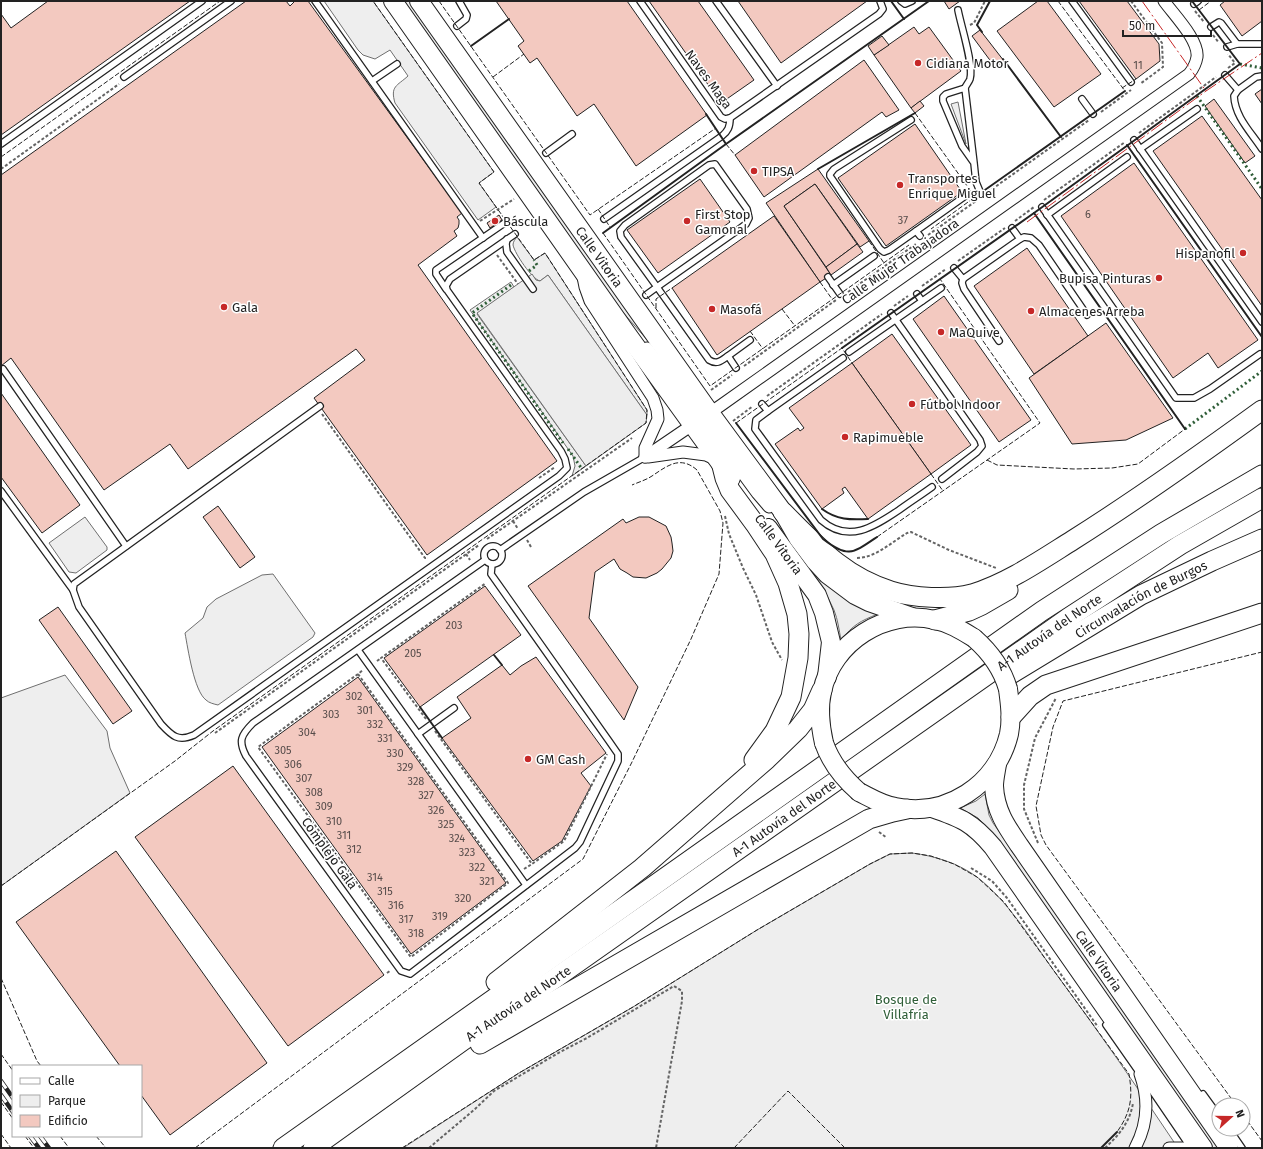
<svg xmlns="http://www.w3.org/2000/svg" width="1263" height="1149" viewBox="0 0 1263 1149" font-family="'Fira Sans',sans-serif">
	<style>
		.green { fill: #eee; stroke: #6f6f6f }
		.parking { fill: #ededed; stroke: #6f6f6f }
		.building { fill: #f3c9c0; stroke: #222 }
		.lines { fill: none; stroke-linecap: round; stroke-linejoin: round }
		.service-casing { stroke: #222; stroke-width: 8 }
		.minor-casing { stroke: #222; stroke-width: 13 }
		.trunk-casing { stroke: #222; stroke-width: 20 }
		.motorway-casing { stroke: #222; stroke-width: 21 }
		.path { stroke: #646464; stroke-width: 2; stroke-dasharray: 3 2; stroke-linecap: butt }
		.service { stroke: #fff; stroke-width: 5.5 }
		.minor { stroke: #fff; stroke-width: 11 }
		.trunk { stroke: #fff; stroke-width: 18 }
		.motorway { stroke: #fff; stroke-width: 19 }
		.rail-casing { stroke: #222; stroke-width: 4.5 }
		.rail { stroke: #fff; stroke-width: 3; stroke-dasharray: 9; stroke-linecap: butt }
		.trunk-bridge-casing { stroke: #222; stroke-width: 20; stroke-linecap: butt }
		.trunk-bridge { stroke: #fff; stroke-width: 18 }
		.hedge { stroke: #2f5e38; stroke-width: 3; stroke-dasharray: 2 3; stroke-linecap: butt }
		.fence { stroke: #222; stroke-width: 1; stroke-dasharray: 5 2; stroke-linecap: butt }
		.wall { stroke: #222; stroke-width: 2 }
		.power { stroke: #c62828; stroke-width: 1; stroke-dasharray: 14 3 2 3; stroke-linecap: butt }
		.poi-dot { fill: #c62828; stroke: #fff; stroke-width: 1.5 }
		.labels { text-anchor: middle; stroke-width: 3; stroke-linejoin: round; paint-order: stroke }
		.number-label { font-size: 11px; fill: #564c4a }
		.poi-label { font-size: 13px; fill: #222; stroke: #fff; text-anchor: start }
		.street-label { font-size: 13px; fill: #222; stroke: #fff }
		.park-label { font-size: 13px; fill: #2f5e38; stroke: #fff }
	</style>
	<rect width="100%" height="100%" fill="#fff"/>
	<!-- green -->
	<g class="green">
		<path d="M324 1H373L494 172 479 183 496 207 478 220 395 103C390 86 397 86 408 76L390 50 375 59 363 55 358 50Z"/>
		<path d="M403 1H410L656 350 620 309Z"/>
		<path d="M958 102 966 144 951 104Z"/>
		<path d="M517 237 534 260 545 253 647 410V415L548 275 540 281C532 279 515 254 513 245 513 242 515 239 517 237Z"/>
		<path d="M511 282 514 287 477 314 586 466 572 476 575 466 573 456 470 310Z"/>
		<path d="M85 517 107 547V550L76 573 69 572 49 543Z"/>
		<path d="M770 519 878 614C860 621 853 625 841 640 839 630 838 620 834 610 820 578 792 547 770 519Z"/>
		<path d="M273 574 315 633 313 637 218 705C214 704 209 703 206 700 194 691 188 649 185 633L203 618 207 607 216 599 262 575Z"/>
		<path d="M65 675 107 731 110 748 130 793 1 886V698Z"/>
		<path d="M985 794 989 815 993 823 1028 872 1220 1148H1212L989 829 978 818 960 808 976 801Z"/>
		<path d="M912 853C935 856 958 863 977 877 1007 900 1032 940 1054 971 1097 1029 1138 1088 1178 1148H403L519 1073 633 1007 757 930 870 864 890 854Z"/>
	</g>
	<!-- parking -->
	<path class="parking" d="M532 274 536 280 540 281 548 275 647 415 646 423 586 466 477 313Z"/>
	<!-- building -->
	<g class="building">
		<path d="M48 1H190L1 135V14L11 28Z"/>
		<path d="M246 1H286L290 6 295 1H308L462 213 457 217 459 220V224L458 228 454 231 457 236 418 265 557 461 427 555 314 398 365 360 356 349 188 469 170 444 104 490 11 358 1 366V175Z"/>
		<path d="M496 1H627L707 115 636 166 594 104 577 116 537 58 530 63 518 46 524 41Z"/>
		<path d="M649 1H698L754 80 721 103Z"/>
		<path d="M738 1H867L781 63Z"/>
		<path d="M944 1H960L949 9Z"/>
		<path d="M1038 1H1047L1101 74 1054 107 997 31Z"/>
		<path d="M1079 1H1127L1159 44 1160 61 1136 79Z"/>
		<path d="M1225 1H1262V21L1242 36 1220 5Z"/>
		<path d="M914 27 919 34 929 27 961 71 911 108 874 55Z"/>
		<path d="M980 30 1004 61 995 67 972 36Z"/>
		<path d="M882 36 889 45 874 55 868 46Z"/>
		<path d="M864 60 899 110 886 117 882 112 764 197 735 155Z"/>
		<path d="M1262 89V104L1255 94Z"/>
		<path d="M1214 99 1255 156 1245 163 1205 106Z"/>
		<path d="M920 101 924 106 915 113 911 108Z"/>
		<path d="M1202 116 1262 200V306L1153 151Z"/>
		<path d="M915 124 962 192 886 246 838 178Z"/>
		<path d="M1134 163 1258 340 1218 368 1208 353 1173 378 1061 216Z"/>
		<path d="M818 169 869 241 860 247 815 184 784 206 831 275 820 282 766 203Z"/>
		<path d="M700 179 730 222 658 273 627 230Z"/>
		<path d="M815 184 857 244 826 267 784 206Z"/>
		<path d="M499 215 502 220 490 228 487 223Z"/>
		<path d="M774 216 820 282 717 355 672 288Z"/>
		<path d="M857 244 863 252 831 275 826 267Z"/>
		<path d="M1027 248 1088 336 1034 374 974 286Z"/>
		<path d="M944 296 1031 420 999 442 913 319Z"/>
		<path d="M1106 323 1173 418 1126 440 1072 444 1029 378Z"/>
		<path d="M892 334 971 445 931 474 852 363Z"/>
		<path d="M852 363 931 474 868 519 845 487 842 489 844 493 822 509 775 444 798 428 800 431 804 428 789 408Z"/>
		<path d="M1 393 80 505 42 533 1 477Z"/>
		<path d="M218 506 255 557 240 568 203 517Z"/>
		<path d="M639 517H649L666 526 671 537 672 543 673 551 671 558 662 569 657 573 646 578 633 577 627 573 620 569 614 559 595 572 589 618 638 687 624 720 528 586 623 519 626 523Z"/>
		<path d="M485 586 521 635 420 707 384 658Z"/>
		<path d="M58 607 132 711 113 724 39 620Z"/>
		<path d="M536 657 606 753 581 773 591 786 562 841 533 861 442 738 471 718 457 697 502 665 510 675 521 666Z"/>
		<path d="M358 677 506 883 411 954 262 747Z"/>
		<path d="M233 766 384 975 288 1046 135 837Z"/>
		<path d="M116 851 267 1063 170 1135 141 1095V1066H120L16 922Z"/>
	</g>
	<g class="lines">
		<!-- service casing -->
		<g class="service-casing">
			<g id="service">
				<path d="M315 1 483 238"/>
				<path d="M640 1 721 117 725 119 730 118 879 14 883 9 880 1"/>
				<path d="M716 1 777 86"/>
				<path d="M901 1 905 4 912 1"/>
				<path d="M1072 1 1131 82"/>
				<path d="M1194 4 1198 1"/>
				<path d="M958 10C961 26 974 65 970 79 969 82 966 85 965 88"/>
				<path d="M457 26 466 19 467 15 459 1"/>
				<path d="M1211 27 1219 22 1221 23 1237 44 1227 47"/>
				<path d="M1237 44H1262"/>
				<path d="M1225 75 1238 90 1234 96C1235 117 1251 132 1262 149"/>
				<path d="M124 77 231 1"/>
				<path d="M372 81 397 64"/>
				<path d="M1238 90 1256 77 1262 76"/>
				<path d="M1082 99 1093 114"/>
				<path d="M911 120 834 169 830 174V176L880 249 884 252 889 250 916 231"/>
				<path d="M1134 140 1262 322"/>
				<path d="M1 144 202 1"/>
				<path d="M1140 149 1197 109"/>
				<path d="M546 153 572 134"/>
				<path d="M974 163 965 88 946 94 943 97V101L962 146 974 163 976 182 981 194"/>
				<path d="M1042 207 1176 398H1194L1210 389 1260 354"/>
				<path d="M1047 215 1127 157"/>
				<path d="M604 219 722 136C728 131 730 127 730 118"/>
				<path d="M920 236 916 231 968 194"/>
				<path d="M507 239 506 244 507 252 533 289"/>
				<path d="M1020 239 1024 237 1031 238 1039 245 1087 315"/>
				<path d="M954 268 963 279 1020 239 1012 228"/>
				<path d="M828 277 840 294"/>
				<path d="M963 279 962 283 964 289 999 341"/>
				<path d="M833 285 874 256"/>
				<path d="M446 289 436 274V270L506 222"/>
				<path d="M917 294 922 301"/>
				<path d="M646 295 657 287 738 230 746 224 749 218 747 209 715 164 709 165 625 225 620 231 621 237 657 287 662 294 709 360C717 365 721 361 728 356L736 368"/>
				<path d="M891 313 980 440 982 446 977 452 942 479"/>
				<path d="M849 352 941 288"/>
				<path d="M728 356 750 340"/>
				<path d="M3 369 126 546"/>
				<path d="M762 404 768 411 756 420 755 429 821 520C848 544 874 527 899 510 910 502 921 495 932 487"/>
				<path d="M320 406 74 584 73 590 79 607 161 724C172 736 178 742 194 735L559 476 567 468 565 459 561 451 447 290 446 286 450 279 515 234"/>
				<path d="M768 411 843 358"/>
				<path d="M1 491 73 590"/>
				<circle cx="493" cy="555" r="9"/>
				<path d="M500 550 584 492 645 457"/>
				<path d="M485 560 253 723C241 735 238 741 246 756L401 971 410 974 575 848 580 842 618 761V754L609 741 491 574 492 564"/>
				<path d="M358 650 526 885"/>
				<path d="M418 734 454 708"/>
				<path d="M1106 1025 1141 1075"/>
				<path d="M1146 1082 1191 1148"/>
				<path d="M1203 1094 1219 1116"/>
				<path d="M1229 1129 1242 1148"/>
			</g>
		</g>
		<!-- minor casing -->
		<g class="minor-casing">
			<g id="minor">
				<path d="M583 277 585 287 590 301 653 398 657 410 658 419 645 448V457"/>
				<path d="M647 348 691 407 697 411 710 413"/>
				<path d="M692 425C702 425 706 426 713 433L757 493 769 507"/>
				<path d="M645 457 720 406 1189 74C1193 69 1196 63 1197 57 1199 40 1174 15 1164 1"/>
				<path d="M648 457 683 452 706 455 717 460"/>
				<path d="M1135 1148C1148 1124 1149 1099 1140 1074"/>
				<path d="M1169 1148H1185"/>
			</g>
		</g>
		<!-- trunk casing -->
		<g class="trunk-casing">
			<g id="trunk">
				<path d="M393 1 627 334 731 478"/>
				<path id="s1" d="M419 1 710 413 783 512 798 538 816 562 827 574 855 595 869 602 912 617"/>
				<path d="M768 528 817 595 824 613 831 642 827 677"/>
				<path d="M824 743C820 725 818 709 822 692 832 642 886 608 935 620 950 623 961 630 974 638"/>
				<path id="s2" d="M997 764C996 771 994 779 994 786 995 810 1006 826 1019 845L1229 1148"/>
				<path d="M859 792C871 798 882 805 895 807 946 818 997 785 1009 734 1012 719 1010 704 1008 689"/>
				<path d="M932 808C961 818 972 822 993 847L1203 1148"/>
			</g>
		</g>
		<!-- motorway casing -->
		<g class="motorway-casing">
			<g id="motorway">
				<path d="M722 466 725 478 730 490 755 524 775 554 788 583 797 614 799 634 798 658 791 697 775 731 754 760"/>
				<path d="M783 512C816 545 844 577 891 591 913 598 949 600 972 594 1008 583 1041 560 1073 540 1138 499 1200 455 1262 410"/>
				<path d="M935 620 969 611 982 605 1008 590"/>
				<path id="s3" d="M1006 677 1141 595 1212 561 1262 539"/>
				<path d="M1011 717 1030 696 1046 685 1262 613"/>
				<path d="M496 982 642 868 767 759 798 729 813 710 822 690"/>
				<path d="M480 1044 869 819 893 812 907 809"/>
				<path d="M283 1148 1042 611 1161 534 1262 475"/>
				<path id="s4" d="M313 1148 475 1032 554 979 1068 618 1180 545 1262 498"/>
			</g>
		</g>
		<!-- path -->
		<g class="path">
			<path d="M1131 1 1162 43 1163 67 1140 84"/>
			<path d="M1195 11 1204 22"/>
			<path d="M970 25 974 23 985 1"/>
			<path d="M1213 35 1219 43"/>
			<path d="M1228 68 1235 63 1228 54"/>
			<path d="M1101 112 1131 90"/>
			<path d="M1139 133 1216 77"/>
			<path d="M1 169 119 84"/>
			<path d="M988 192 1089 120"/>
			<path d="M1044 200 1125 142"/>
			<path d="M480 221 514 199"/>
			<path d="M1015 221 1034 207"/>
			<path d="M928 235 976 201"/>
			<path d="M497 255 518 284"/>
			<path d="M958 261 1005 228"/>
			<path d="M922 286 946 269"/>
			<path d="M848 292 916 244"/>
			<path d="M894 306 908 296"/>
			<path d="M744 366 836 300"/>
			<path d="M711 390 732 375"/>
			<path d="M767 396 882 314"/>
			<path d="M322 414 425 558H428"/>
			<path d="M733 421 753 406"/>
			<path d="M539 478 555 467"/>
			<path d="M725 516 729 534 743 568 756 595 772 642 782 660"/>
			<path d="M513 521 518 529"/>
			<path d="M487 539 632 438"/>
			<path d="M527 540 531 547"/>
			<path d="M466 554 470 560"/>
			<path d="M857 558C875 558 892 542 907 533L911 532 949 550 996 568"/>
			<path d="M377 661 381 658"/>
			<path d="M358 674 508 883 411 957 410 956 258 747 358 674 363 670"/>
			<path d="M426 719 381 658 486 583"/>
			<path d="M435 731 532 864 564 841 607 754"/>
			<path d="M215 733 479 545"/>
			<path d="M879 832 887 838"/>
			<path d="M1038 843 1024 809V785L1035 738 1056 698"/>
			<path d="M971 868 992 881 1007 898 1098 1027"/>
			<path d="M524 869 532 864"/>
			<path d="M387 973 391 970"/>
			<path d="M429 1148 475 1109 494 1091 560 1052 587 1038 674 986 682 991V1001L656 1148"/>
			<path d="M1105 1148C1119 1135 1130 1122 1133 1103"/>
		</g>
		<!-- service -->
		<use href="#service" class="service"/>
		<!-- minor -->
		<use href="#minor" class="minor"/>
		<!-- trunk -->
		<use href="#trunk" class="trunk"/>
		<!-- motorway -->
		<use href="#motorway" class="motorway"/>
		<!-- rail casing -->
		<g class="rail-casing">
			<g id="rail">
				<path d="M1 1081 13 1098"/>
				<path d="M1 1095 13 1112"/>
				<path d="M30 1136 39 1148"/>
				<path d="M40 1136 49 1148"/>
			</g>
		</g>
		<!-- rail -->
		<use href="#rail" class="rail"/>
		<!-- trunk-bridge casing -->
		<g class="trunk-bridge-casing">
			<g id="trunk-bridge">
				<path d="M974 638C990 652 1002 668 1008 689"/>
				<path d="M824 743C831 763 843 778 859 792"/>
			</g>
		</g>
		<!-- trunk-bridge -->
		<use href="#trunk-bridge" class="trunk-bridge"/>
		<!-- hedge -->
		<g class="hedge">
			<path d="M1240 64 1262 68"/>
			<path d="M1197 96 1262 189"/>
			<path d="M529 271 537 265 534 260"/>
			<path d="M511 285 472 313 563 443"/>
			<path d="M1185 429 1262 371"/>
			<path d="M568 449 582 469"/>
		</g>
		<!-- fence -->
		<g class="fence">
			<path d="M439 1 590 215 716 128"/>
			<path d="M1058 1 1125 91"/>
			<path d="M1199 10 1211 1"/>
			<path d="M493 77 524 54"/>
			<path d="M1122 88 1136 79"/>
			<path d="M915 113 975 197 931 229"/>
			<path d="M726 144 735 155"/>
			<path d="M1 157 220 1"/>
			<path d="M598 209 610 227"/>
			<path d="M603 233 710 386 909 245"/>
			<path d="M869 241 884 263"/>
			<path d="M820 282 832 299"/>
			<path d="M656 308V299L672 288"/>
			<path d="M782 309 795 326"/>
			<path d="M750 331 763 349"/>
			<path d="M736 423 842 348 852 363"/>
			<path d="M987 460 997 465 1074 469 1112 468 1138 464 1185 429"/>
			<path d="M931 474 943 491"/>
			<path d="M877 537 1040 423 940 279"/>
			<path d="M1 886 175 761 213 731 646 423 647 410 545 253 534 260 479 183 494 172 373 1"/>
			<path d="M1 978 37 1061 41 1066"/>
			<path d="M1 1054 13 1071"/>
			<path d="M1 1102 13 1119"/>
			<path d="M1236 1105 1046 845 1041 835 1036 806 1053 727 1063 701 1262 652"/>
			<path d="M1243 1115 1262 1141"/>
			<path d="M1 1134 11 1148"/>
			<path d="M25 1136 34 1148"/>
			<path d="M60 1136 69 1148"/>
			<path d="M96 1136 106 1148"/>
			<path d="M195 1148 583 859 632 762 691 639 719 574 723 523 720 511 697 470C680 455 667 466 652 476 646 480 639 482 632 485"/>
			<path d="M402 1148 519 1073 633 1007 757 930 870 864 890 854 912 853 931 856 954 864 977 877 1004 902 1129 1074C1133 1098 1131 1112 1117 1132"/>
			<path d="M734 1148 788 1091 845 1148"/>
		</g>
		<!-- wall -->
		<g class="wall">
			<path d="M891 1 904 19"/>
			<path d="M982 32 977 25 990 1"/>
			<path d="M471 46 509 19"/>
			<path d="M1003 59 1061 137"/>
			<path d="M706 114 726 144 929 1"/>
			<path d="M1127 145 1262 337"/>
			<path d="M818 169 915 113"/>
			<path d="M975 197 1125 91"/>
			<path d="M603 233 726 144"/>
			<path d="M842 348 1034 213"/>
			<path d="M736 423 823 539C848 558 852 554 877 537"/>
			<path d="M1185 429 1034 213 1240 64 1192 1"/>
			<path d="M822 509C837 520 850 520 868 519"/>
			<path d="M494 655 502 665"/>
			<path d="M420 707 442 738"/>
			<path d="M1101 1148 1117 1132"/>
		</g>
		<!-- power -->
		<g class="power">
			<path d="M1142 1 1206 91"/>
			<path d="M1027 222 1206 91 1262 53"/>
		</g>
	</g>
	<!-- markers -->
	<g class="poi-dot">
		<circle cx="918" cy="63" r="4"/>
		<circle cx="754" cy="171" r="4"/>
		<circle cx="900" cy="185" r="4"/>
		<circle cx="495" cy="221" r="4"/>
		<circle cx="687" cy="221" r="4"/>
		<circle cx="1243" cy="253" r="4"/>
		<circle cx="1159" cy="278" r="4"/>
		<circle cx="224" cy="307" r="4"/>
		<circle cx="712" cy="309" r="4"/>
		<circle cx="1031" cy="311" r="4"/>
		<circle cx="941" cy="332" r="4"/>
		<circle cx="912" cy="404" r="4"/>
		<circle cx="845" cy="437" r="4"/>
		<circle cx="528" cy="759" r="4"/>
	</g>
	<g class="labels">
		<!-- number labels -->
		<g class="number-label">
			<text x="1138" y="69">11</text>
			<text x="1088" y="218">6</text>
			<text x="903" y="224">37</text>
			<text x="454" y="629">203</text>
			<text x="413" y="657">205</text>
			<text x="354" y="700">302</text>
			<text x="365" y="714">301</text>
			<text x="331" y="718">303</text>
			<text x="375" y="728">332</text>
			<text x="307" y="736">304</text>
			<text x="385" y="742">331</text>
			<text x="283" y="754">305</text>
			<text x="395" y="757">330</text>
			<text x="293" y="768">306</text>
			<text x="405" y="771">329</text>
			<text x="304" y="782">307</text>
			<text x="416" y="785">328</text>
			<text x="314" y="796">308</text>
			<text x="426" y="799">327</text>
			<text x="324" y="810">309</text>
			<text x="436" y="814">326</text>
			<text x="334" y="825">310</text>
			<text x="446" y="828">325</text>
			<text x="344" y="839">311</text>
			<text x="457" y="842">324</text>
			<text x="354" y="853">312</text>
			<text x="467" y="856">323</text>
			<text x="477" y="871">322</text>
			<text x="375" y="881">314</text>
			<text x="487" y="885">321</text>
			<text x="385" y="895">315</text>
			<text x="463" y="902">320</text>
			<text x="396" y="909">316</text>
			<text x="440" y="920">319</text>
			<text x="406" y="923">317</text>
			<text x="416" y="937">318</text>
		</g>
		<!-- poi labels -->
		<g class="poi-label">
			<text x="926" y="68">Cidiana Motor</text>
			<text x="762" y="176">TIPSA</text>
			<text x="908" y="183">Transportes<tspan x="908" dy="15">Enrique Miguel</tspan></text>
			<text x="695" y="219">First Stop<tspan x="695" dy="15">Gamonal</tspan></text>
			<text x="503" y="226">Báscula</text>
			<text x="1235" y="258" text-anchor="end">Hispanofil</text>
			<text x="1151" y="283" text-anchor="end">Bupisa Pinturas</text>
			<text x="232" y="312">Gala</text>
			<text x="720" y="314">Masofá</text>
			<text x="1039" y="316">Almacenes Arreba</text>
			<text x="949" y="337">MaQuive</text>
			<text x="920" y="409">Fútbol Indoor</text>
			<text x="853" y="442">Rapimueble</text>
			<text x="536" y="764">GM Cash</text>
		</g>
		<!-- street labels -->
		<g class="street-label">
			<text transform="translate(709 79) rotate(54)" y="5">Naves Maga</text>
			<text dy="5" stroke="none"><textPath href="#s1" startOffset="313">Calle Vitoria</textPath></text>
			<text transform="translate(900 261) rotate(-35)" y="5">Calle Mujer Trabajadora</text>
			<text transform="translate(779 544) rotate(54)" y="5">Calle Vitoria</text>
			<text dy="5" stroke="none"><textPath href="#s3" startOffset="156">Circunvalación de Burgos</textPath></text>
			<text dy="5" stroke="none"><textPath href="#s4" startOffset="899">A-1 Autovía del Norte</textPath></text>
			<text dy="5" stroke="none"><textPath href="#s4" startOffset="575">A-1 Autovía del Norte</textPath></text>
			<text transform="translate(330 853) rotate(54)" y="5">Complejo Gala</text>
			<text dy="5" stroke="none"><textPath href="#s2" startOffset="228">Calle Vitoria</textPath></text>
			<text dy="5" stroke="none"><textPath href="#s4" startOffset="251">A-1 Autovía del Norte</textPath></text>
		</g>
		<!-- park labels -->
		<g class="park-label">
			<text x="906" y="1004">Bosque de<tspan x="906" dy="15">Villafría</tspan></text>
		</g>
	</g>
	<!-- border -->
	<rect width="1263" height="1149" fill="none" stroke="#222222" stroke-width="4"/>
	<!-- legend -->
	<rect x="12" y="1065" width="130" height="72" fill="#ffffff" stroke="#a7a7a7"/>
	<rect x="20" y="1078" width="20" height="6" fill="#ffffff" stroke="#a7a7a7"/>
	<text x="48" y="1085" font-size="12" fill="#222222">Calle</text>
	<rect x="20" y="1095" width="20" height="12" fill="#eeeeee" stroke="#a7a7a7"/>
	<text x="48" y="1105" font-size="12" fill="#222222">Parque</text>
	<rect x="20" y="1115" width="20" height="12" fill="#f3c9c0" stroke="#a7a7a7"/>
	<text x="48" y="1125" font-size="12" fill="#222222">Edificio</text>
	<!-- north arrow -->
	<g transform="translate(1231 1117) rotate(69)"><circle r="19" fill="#ffffff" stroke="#a7a7a7"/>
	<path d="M0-3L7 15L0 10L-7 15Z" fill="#c62828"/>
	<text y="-6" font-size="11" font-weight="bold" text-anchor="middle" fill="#222222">N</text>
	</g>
	<!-- scale -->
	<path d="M1123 30v6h88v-6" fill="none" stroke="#222222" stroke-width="2"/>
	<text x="1129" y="30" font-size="12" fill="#222222" stroke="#ffffff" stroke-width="3" paint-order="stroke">50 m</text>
</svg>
